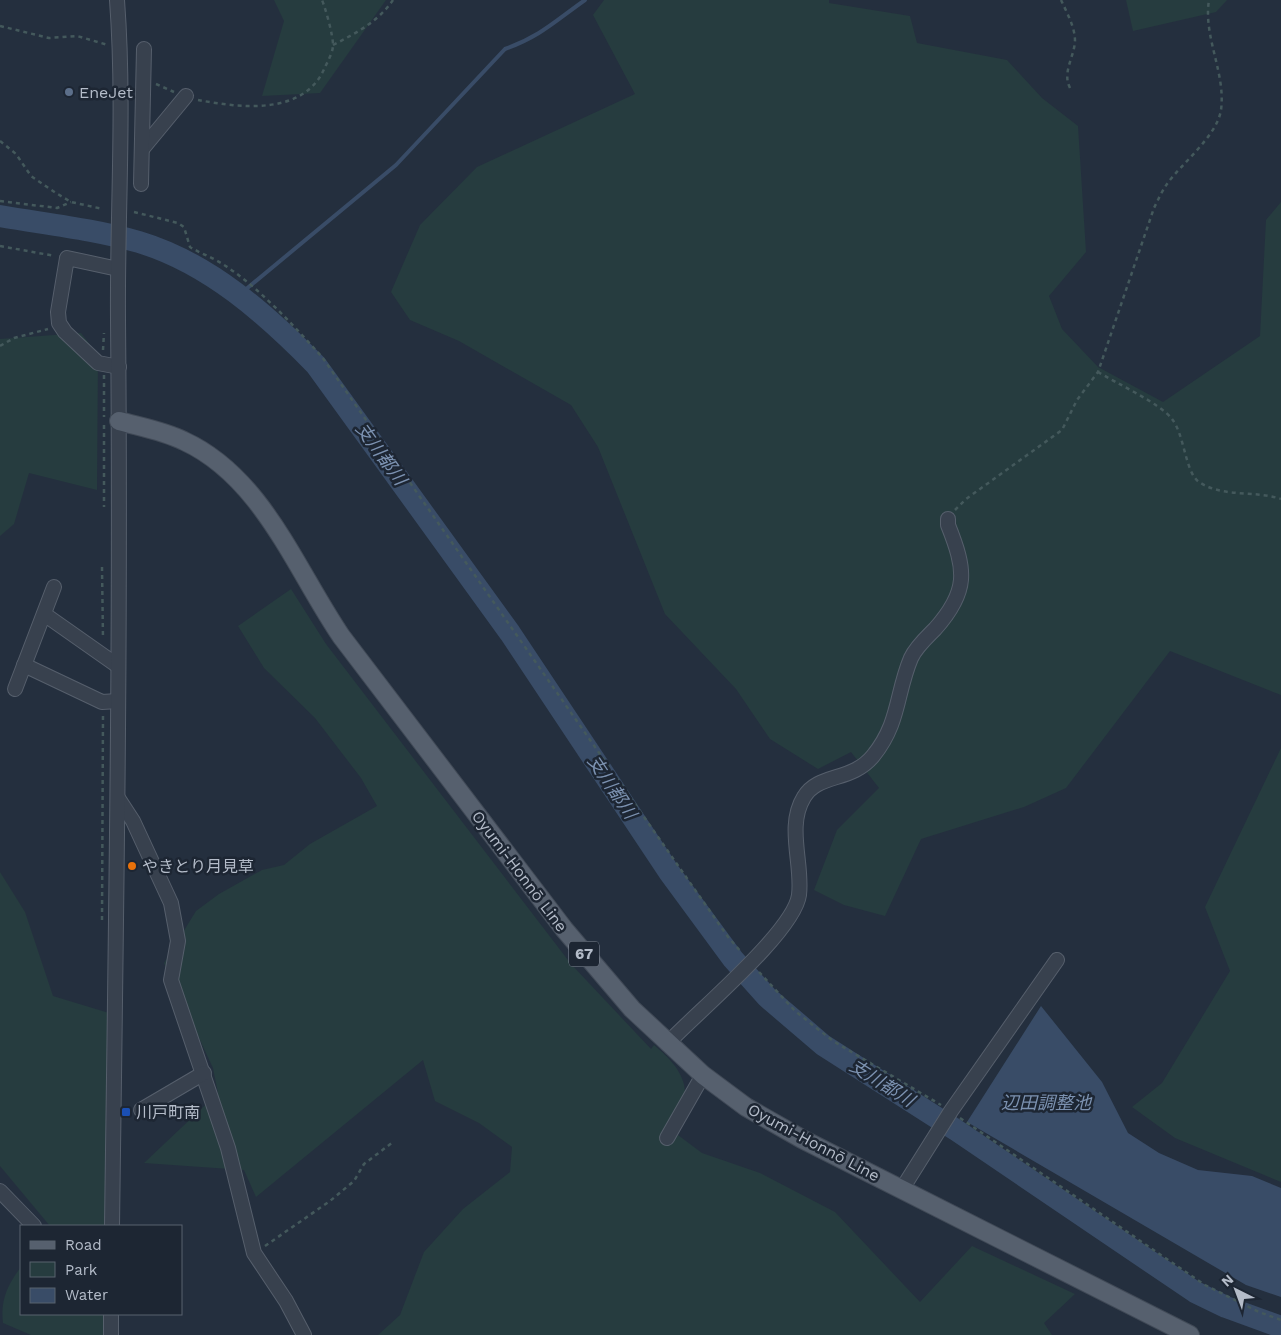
<svg xmlns="http://www.w3.org/2000/svg" width="1281" height="1335" viewBox="0 0 1281 1335" font-family="'Work Sans','Noto Sans JP',sans-serif">
	<style>
		.green { fill: #263c3f }
		.water { fill: #394c67 }
		.lines { fill: none; stroke-linecap: round; stroke-linejoin: round }
		.stream { stroke: #394c67; stroke-width: 4 }
		.river { stroke: #394c67; stroke-width: 22 }
		.minor-casing { stroke: #565f6c; stroke-width: 16 }
		.major-casing { stroke: #414a57; stroke-width: 20 }
		.path { stroke: #44595c; stroke-width: 2.5; stroke-dasharray: 4 4; stroke-linecap: butt }
		.minor { stroke: #38414e; stroke-width: 14 }
		.major { stroke: #56606e; stroke-width: 18 }
		.service-dot { fill: #5c6f8a; stroke: #1d2633; stroke-width: 2 }
		.food-dot { fill: #e8710a; stroke: #1d2633; stroke-width: 2 }
		.transit-dot { fill: #1a4fb4; stroke: #1d2633; stroke-width: 2 }
		.labels { text-anchor: middle; stroke-width: 5; stroke-linejoin: round; paint-order: stroke }
		.shield { fill: #1d2633; stroke: #878f9c; stroke-width: 1 }
		.shield-label { font-size: 15px; font-weight: bold; fill: #b4bcc9 }
		.poi-label { font-size: 16px; fill: #b4bcc9; stroke: #1d2633; text-anchor: start }
		.street-label { font-size: 16px; fill: #b4bcc9; stroke: #1d2633 }
		.water-label { font-size: 18px; font-style: italic; fill: #7c92b1; stroke: #1d2633 }
	</style>
	<rect width="100%" height="100%" fill="#242f3e"/>
	<!-- green -->
	<g class="green">
		<path d="M274 0H386L320 93 262 96 284 21Z"/>
		<path d="M604 0H829V3L910 16 917 43 1007 60 1042 98 1078 126 1086 252 1049 296 1062 329 1098 367 1163 402 1260 336 1266 220 1281 202V695L1170 651 1066 788 1024 807 921 839 885 916 844 905 814 890 837 830 879 788 851 752 818 769 770 739 736 689 665 614 598 447 571 405 459 341 410 320 391 292 420 225 477 167 635 94 593 15Z"/>
		<path d="M1126 0H1227L1216 12 1133 31Z"/>
		<path d="M81 333 98 355 97 490 29 473 14 524 0 536V339Z"/>
		<path d="M291 589 326 644 571 964 651 1049 654 1045C672 1060 694 1082 681 1108 677 1114 671 1121 666 1126L702 1153 760 1173 835 1212 920 1302 972 1246 1075 1294 1044 1323 1052 1335H378L400 1315 424 1252 463 1209 510 1172 512 1147 479 1123 435 1101 423 1060 256 1197 244 1170 144 1163 218 1093 213 1068 164 963 196 911 219 894 262 870 284 865 310 844 377 806 361 778 315 718 264 668 238 626Z"/>
		<path d="M1281 748V1182L1175 1138 1132 1107 1162 1083 1230 971 1205 907Z"/>
		<path d="M0 872 25 912 53 996 109 1013 106 1226H50L0 1166Z"/>
		<path d="M21 1267V1314H107V1335H31L3 1323C0 1300 8 1284 21 1267Z"/>
	</g>
	<!-- water -->
	<path class="water" d="M1041 1006 1102 1082 1128 1133 1159 1153 1198 1170 1252 1176 1281 1188V1297L1246 1285 967 1122Z"/>
	<g class="lines">
		<!-- stream -->
		<path class="stream" d="M239 295 396 165 505 49C541 36 555 21 585 0"/>
		<!-- river -->
		<path class="river" d="M0 216C46 224 94 229 139 242 209 263 266 314 316 365L510 633 669 872 733 959 767 997 823 1045 956 1130 1195 1292 1226 1307 1281 1327"/>
		<!-- minor casing -->
		<g class="minor-casing">
			<g id="minor">
				<path d="M143 148 186 96"/>
				<path d="M141 184 144 49"/>
				<path d="M118 269 67 258 58 312 59 323 65 332 98 363 119 367"/>
				<path d="M44 614 118 666"/>
				<path d="M24 665 102 702 118 701"/>
				<path d="M15 689 54 587"/>
				<path d="M118 798 133 821 171 903 178 941 171 980 228 1148 254 1253 286 1301 304 1335"/>
				<path d="M667 1044C696 1013 794 932 799 895 803 864 786 826 804 797 818 773 852 782 873 756 900 723 896 693 911 658 916 647 927 637 935 629 969 591 966 570 948 525V519"/>
				<path d="M141 1110 204 1073"/>
				<path d="M667 1138 703 1075"/>
				<path d="M902 1189 951 1111 1057 960"/>
				<path d="M0 1191 34 1226"/>
				<path d="M112 1226C116 924 121 622 118 320 117 214 125 107 117 0"/>
				<path d="M111 1335V1314"/>
			</g>
		</g>
		<!-- major casing -->
		<g class="major-casing">
			<path id="major" d="M119 421C141 427 164 431 184 441 262 477 295 568 341 636L564 929 632 1009 703 1075 746 1107 802 1139 1190 1335"/>
		</g>
		<!-- path -->
		<g class="path">
			<path d="M1061 0C1067 13 1075 27 1075 41 1074 58 1062 72 1070 88"/>
			<path d="M0 26 49 38 77 36 108 45"/>
			<path d="M333 45C356 33 378 22 393 0"/>
			<path d="M156 84 174 92"/>
			<path d="M198 100C241 108 305 116 325 67 328 61 333 52 333 45 333 35 326 10 322 0"/>
			<path d="M0 141 16 154 31 176 56 193 71 202 103 209"/>
			<path d="M0 201 57 208 71 202"/>
			<path d="M134 212 178 223 184 227 190 247C200 253 211 257 221 263 258 286 293 325 322 357L728 937 742 953"/>
			<path d="M0 246 55 256"/>
			<path d="M0 346 14 338 48 329"/>
			<path d="M103 350 104 333"/>
			<path d="M1098 372C1116 383 1161 404 1172 419 1185 436 1185 472 1199 482 1223 498 1255 490 1281 499"/>
			<path d="M104 375V417"/>
			<path d="M104 425V507"/>
			<path d="M955 510 966 499 1062 430 1077 400 1098 372 1154 208C1158 200 1162 191 1167 184 1182 163 1217 136 1221 110 1226 73 1203 37 1209 0"/>
			<path d="M102 567 103 639"/>
			<path d="M102 920 103 715"/>
			<path d="M759 972 795 1011 833 1041 941 1105"/>
			<path d="M960 1118 1205 1285 1259 1312 1281 1320"/>
			<path d="M265 1246 330 1201 354 1181 364 1164 393 1142"/>
		</g>
		<!-- minor -->
		<use href="#minor" class="minor"/>
		<!-- major -->
		<use href="#major" class="major"/>
	</g>
	<!-- markers -->
	<circle class="service-dot" cx="69" cy="92" r="5"/>
	<circle class="food-dot" cx="132" cy="866" r="5"/>
	<rect class="transit-dot" x="121" y="1107" width="10" height="10" rx="2.5"/>
	<g class="labels">
		<!-- shield labels -->
		<rect class="shield" x="569" y="941.5" width="30" height="25" rx="4"/>
		<g class="shield-label">
			<text x="584" y="959">67</text>
		</g>
		<!-- poi labels -->
		<g class="poi-label">
			<text x="79" y="98">EneJet</text>
			<text x="142" y="872">やきとり月見草</text>
			<text x="136" y="1118">川戸町南</text>
		</g>
		<!-- street labels -->
		<g class="street-label">
			<text transform="translate(520 871) rotate(53)" y="6">Oyumi-Honnō Line</text>
			<text transform="translate(814 1142) rotate(28)" y="6">Oyumi-Honnō Line</text>
		</g>
		<!-- water labels -->
		<g class="water-label">
			<text transform="translate(381 454) rotate(54)" y="6">支川都川</text>
			<text transform="translate(612 787) rotate(56)" y="6">支川都川</text>
			<text transform="translate(882 1083) rotate(32)" y="6">支川都川</text>
			<text x="1046" y="1109">辺田調整池</text>
		</g>
	</g>
	<!-- legend -->
	<rect x="20" y="1225" width="162" height="90" fill="#1d2633" stroke="#59626f"/>
	<rect x="30" y="1241" width="25" height="8" fill="#56606e" stroke="#59626f"/>
	<text x="65" y="1250" font-size="15" fill="#b4bcc9">Road</text>
	<rect x="30" y="1262" width="25" height="15" fill="#263c3f" stroke="#59626f"/>
	<text x="65" y="1275" font-size="15" fill="#b4bcc9">Park</text>
	<rect x="30" y="1288" width="25" height="15" fill="#394c67" stroke="#59626f"/>
	<text x="65" y="1300" font-size="15" fill="#b4bcc9">Water</text>
	<!-- north arrow -->
	<g transform="translate(1236 1290) rotate(318)" stroke="#1d2633" stroke-width="4" paint-order="stroke">
	<path d="M0-4L9 19L0 12L-9 19Z" fill="#b4bcc9"/>
	<text y="-8" font-size="14" font-weight="bold" text-anchor="middle" fill="#b4bcc9">N</text>
	</g>
</svg>
